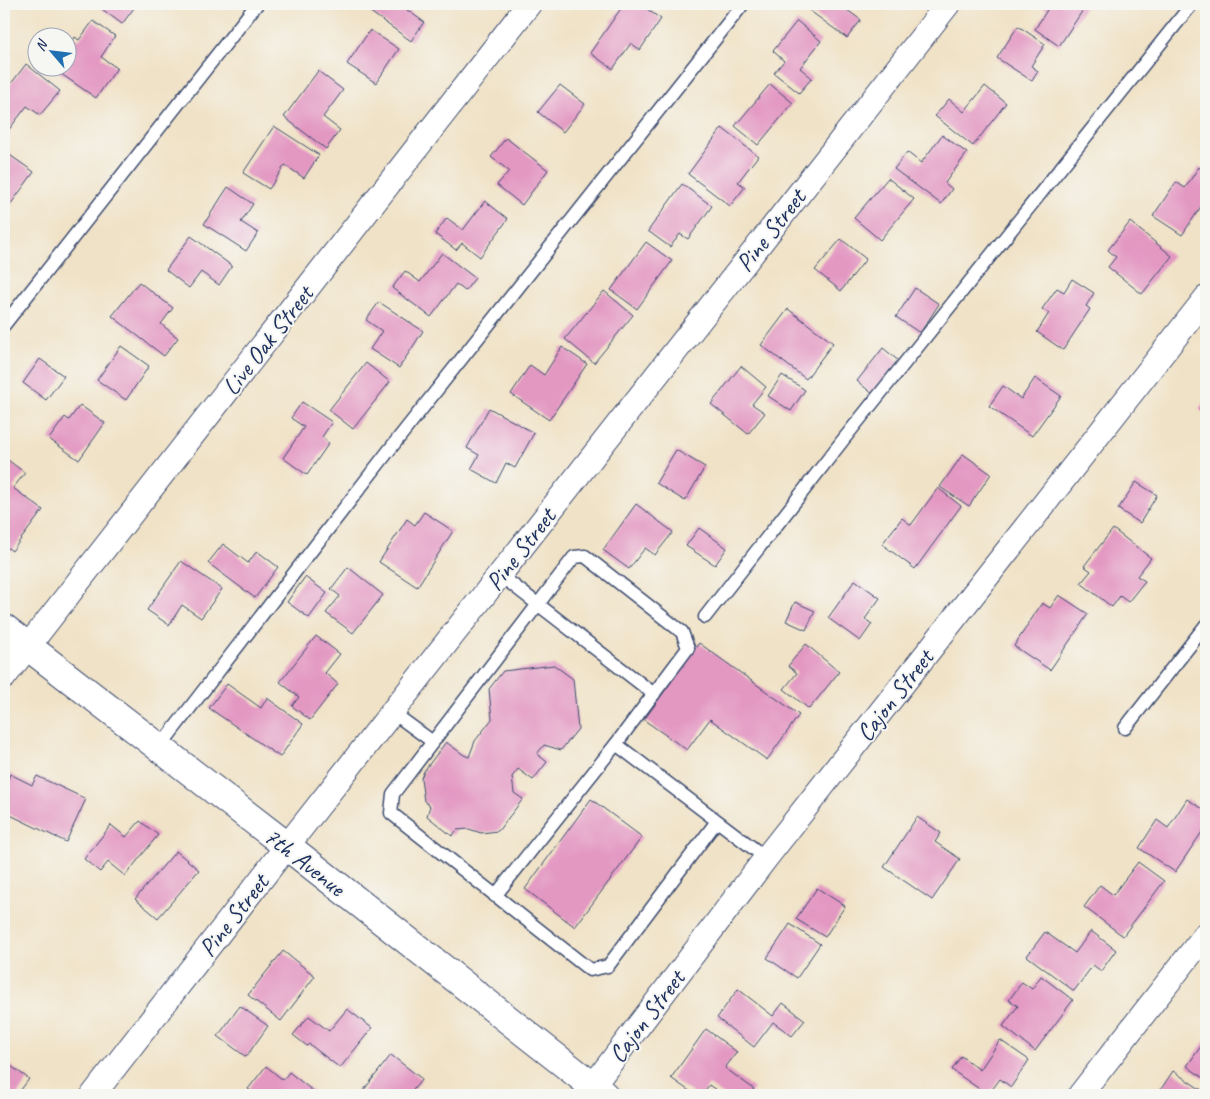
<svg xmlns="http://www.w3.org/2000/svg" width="1210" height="1099" viewBox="0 0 1210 1099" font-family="Caveat,sans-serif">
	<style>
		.building { fill: #e398c2 }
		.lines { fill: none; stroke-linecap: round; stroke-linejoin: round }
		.lane-casing { stroke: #3b4a6e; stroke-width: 15 }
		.street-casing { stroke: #3b4a6e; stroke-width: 26 }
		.secondary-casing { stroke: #3b4a6e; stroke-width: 30 }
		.lane { stroke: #fff; stroke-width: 12 }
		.street { stroke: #fff; stroke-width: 24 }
		.secondary { stroke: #fff; stroke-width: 28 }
		.labels { text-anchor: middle; stroke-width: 4; stroke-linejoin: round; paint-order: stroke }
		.street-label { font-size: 25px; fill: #1b2f5e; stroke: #f6f6f2 }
	</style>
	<rect width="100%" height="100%" fill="#f6f6f2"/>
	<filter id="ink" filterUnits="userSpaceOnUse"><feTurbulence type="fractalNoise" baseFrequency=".02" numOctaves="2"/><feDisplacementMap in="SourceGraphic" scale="10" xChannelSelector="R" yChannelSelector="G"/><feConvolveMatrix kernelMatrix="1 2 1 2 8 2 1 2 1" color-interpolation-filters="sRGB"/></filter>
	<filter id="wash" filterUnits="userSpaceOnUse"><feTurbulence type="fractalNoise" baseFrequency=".0096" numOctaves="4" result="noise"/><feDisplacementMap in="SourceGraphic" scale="20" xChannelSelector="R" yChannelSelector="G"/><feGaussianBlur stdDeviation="1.12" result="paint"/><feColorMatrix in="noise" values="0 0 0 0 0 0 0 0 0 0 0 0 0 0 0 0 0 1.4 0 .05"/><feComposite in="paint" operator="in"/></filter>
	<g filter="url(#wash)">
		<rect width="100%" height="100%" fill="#f0e2c6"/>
		<g id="blocks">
			<!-- building -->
			<g class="building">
				<path d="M99 4H137L122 24 98 6Z"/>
				<path d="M374 4H411L407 10 424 22 411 41 369 11Z"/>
				<path d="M624 4H640L661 19 640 50 631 43 613 69 590 53Z"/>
				<path d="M809 4H846L843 7 861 20 847 38 806 8Z"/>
				<path d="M1041 4H1087L1059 46 1035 29 1047 10 1040 5Z"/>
				<path d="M93 21 115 36 101 57 117 68 96 98 54 69 55 68H68V49L75 37 79 40Z"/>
				<path d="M797 21 821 41 800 68 812 78 799 93 774 73 784 61 773 51Z"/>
				<path d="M1018 26 1045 44 1031 66 1038 71 1032 81 997 58Z"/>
				<path d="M370 30 399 49 376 83 347 64Z"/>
				<path d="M26 64 60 91 40 115 27 106 4 136V93Z"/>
				<path d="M318 71 343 90 323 117 340 130 326 149 284 117Z"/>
				<path d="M770 84 793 103 758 145 735 126Z"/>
				<path d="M560 85 585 104 563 132 538 112Z"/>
				<path d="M985 86 1006 103 973 146 935 116 949 99 964 112Z"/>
				<path d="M274 126 319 155 304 178 285 165 269 189 243 173Z"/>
				<path d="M722 128 758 156 738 182 745 187 730 206 688 174Z"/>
				<path d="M942 135 967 153 945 183 952 189 941 204 894 169 907 152 921 163Z"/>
				<path d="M506 138 548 170 522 205 497 185 509 171 491 157Z"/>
				<path d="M4 151 34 172 5 212 4 211Z"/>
				<path d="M1199 167 1206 172V199L1182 235 1153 216 1176 182 1185 188Z"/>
				<path d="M888 178 914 199 880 240 854 218Z"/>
				<path d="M682 184 712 206 688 239 680 234 670 247 648 231Z"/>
				<path d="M228 187 253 204 241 222 258 233 246 251 204 224Z"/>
				<path d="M485 201 508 219 480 257 462 243 456 250 435 234 447 218 463 230Z"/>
				<path d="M1130 222 1172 256 1142 294 1108 267 1116 257 1108 250Z"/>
				<path d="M191 236 232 266 219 285 201 272 189 288 166 270Z"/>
				<path d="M841 239 866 259 841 291 815 270Z"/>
				<path d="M646 242 672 261 637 309 611 290Z"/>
				<path d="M442 253 475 278 465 291 456 284 431 317 392 288 405 271 420 282Z"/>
				<path d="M1072 279 1094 293 1086 306 1090 309 1063 350 1037 332 1049 313 1042 309 1057 288 1064 292Z"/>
				<path d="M139 282 173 308 161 324 178 338 164 356 112 316Z"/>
				<path d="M915 288 939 304 920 333 896 317Z"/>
				<path d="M604 291 633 315 594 363 565 339Z"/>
				<path d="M379 302 423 331 399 368 370 349 382 331 366 320Z"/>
				<path d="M788 309 833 343 806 379 761 345Z"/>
				<path d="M121 346 149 366 126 400 97 380Z"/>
				<path d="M562 347 587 364 549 420 511 394 530 365 544 375Z"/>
				<path d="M883 348 900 362 874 395 857 381Z"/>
				<path d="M40 359 64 376 46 400 23 383Z"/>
				<path d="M366 363 390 382 353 429 329 410Z"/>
				<path d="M741 366 766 387 752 404 765 413 748 434 711 404Z"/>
				<path d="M782 375 805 390 791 411 768 396Z"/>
				<path d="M1035 378 1061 396 1032 436 989 406 1003 386 1021 399Z"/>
				<path d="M1206 399V415L1199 409Z"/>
				<path d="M302 402 332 422 322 437 329 443 307 475 283 458 304 427 291 418Z"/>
				<path d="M80 405 105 423 79 460 49 439 65 417 69 420Z"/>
				<path d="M489 408 534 433 515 468 506 463 496 483 471 469 479 455 467 448Z"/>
				<path d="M676 450 705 467 685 501 656 483Z"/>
				<path d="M963 454 991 474 969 506 940 487Z"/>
				<path d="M4 457 25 473 13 488 43 510 12 551 4 545Z"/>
				<path d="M1136 482 1157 495 1140 523 1118 509Z"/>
				<path d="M938 488 961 506 915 569 882 544 902 518 911 525Z"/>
				<path d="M636 504 673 532 655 555 645 548 629 569 603 550Z"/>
				<path d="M424 512 453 531 417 587 379 562 407 519 415 525Z"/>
				<path d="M699 528 727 548 715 565 686 546Z"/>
				<path d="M1113 529 1151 558 1137 576 1145 581 1128 602 1120 596 1112 607 1081 583 1091 571 1084 566Z"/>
				<path d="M223 544 248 563 257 551 278 567 255 598 208 563Z"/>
				<path d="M181 561 222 589 201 618 182 605 169 625 147 610Z"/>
				<path d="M348 567 383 595 353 633 326 613 340 596 331 589Z"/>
				<path d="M305 577 327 593 309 618 287 602Z"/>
				<path d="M855 580 880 598 865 619 872 624 860 641 828 618Z"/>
				<path d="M1059 595 1088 614 1050 670 1014 646 1042 603 1050 608Z"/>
				<path d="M795 602 815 611 806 630 786 621Z"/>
				<path d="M316 636 340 654 325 673 338 684 310 720 292 706 299 697 280 682Z"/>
				<path d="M699 643 799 715 767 760 710 719 687 750 644 720Z"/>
				<path d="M806 644 839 672 809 709 784 689 797 673 788 666Z"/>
				<path d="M554 665 573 679 578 729 561 750 544 745 537 754 547 762 533 780 518 769 512 777 514 793 523 799 498 831 481 833 469 829 457 830 452 836 427 816 430 806 424 801 421 778 424 771 446 742 464 755 469 757 475 741 492 719 489 689 503 671Z"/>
				<path d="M227 684 261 708 267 698 303 724 280 757 209 708Z"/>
				<path d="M10 774 32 785 37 776 86 799 66 842 4 812V789Z"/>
				<path d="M591 799 642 837 575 927 525 889Z"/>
				<path d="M1187 799 1206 811V826L1175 872 1139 848 1157 820 1168 828Z"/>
				<path d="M917 817 941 833 935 842 960 859 932 900 884 867Z"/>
				<path d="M140 821 158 835 125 876 108 862 100 872 84 859 111 825 126 837Z"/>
				<path d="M176 851 199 870 158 918 135 899Z"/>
				<path d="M1138 862 1164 881 1123 936 1084 907 1100 885 1113 895Z"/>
				<path d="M817 888 845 906 825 937 796 919Z"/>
				<path d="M790 924 820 944 797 978 767 958Z"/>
				<path d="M1091 931 1116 950 1101 971 1093 965 1074 991 1027 956 1045 932 1075 953Z"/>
				<path d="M283 951 315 976 281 1021 248 995Z"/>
				<path d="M1041 976 1073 1000 1035 1051 1003 1026 1018 1006 1009 1000 1022 982 1032 989Z"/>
				<path d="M738 989 773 1016 783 1003 805 1020 792 1036 773 1022 754 1047 717 1018Z"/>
				<path d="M240 1006 268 1026 246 1057 218 1036Z"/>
				<path d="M347 1009 372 1028 340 1068 309 1044 307 1046 293 1035 309 1016 329 1031Z"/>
				<path d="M706 1029 737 1052 725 1068 754 1089 749 1095H723L709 1085 702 1095H695L671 1078Z"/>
				<path d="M1206 1039V1080L1187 1066Z"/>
				<path d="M1000 1040 1029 1060 1011 1087 1000 1079 988 1095 952 1070 961 1056 980 1070Z"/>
				<path d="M391 1055 422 1079 409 1095H360Z"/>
				<path d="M4 1061 29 1079 17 1095H4Z"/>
				<path d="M266 1066 283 1080 289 1072 318 1095H256L248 1089Z"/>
				<path d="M1173 1071 1206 1093V1095H1157Z"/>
			</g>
		</g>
	</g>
	<g filter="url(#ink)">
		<use href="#blocks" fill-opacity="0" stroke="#3b4a6e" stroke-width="1"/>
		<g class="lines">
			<!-- lane casing -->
			<g class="lane-casing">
				<g id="lane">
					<path d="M4 325 257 4"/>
					<path d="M500 575 654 694"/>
					<path d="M705 617 843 440 1192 4"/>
					<path d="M392 712 433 742"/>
					<path d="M1125 728 1206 625"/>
					<path d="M159 748 390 449 743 4"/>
					<path d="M717 821 608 966 590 970 391 813 393 794 574 557 585 556 682 632 688 648 616 744 766 858"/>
					<path d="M495 896 616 744"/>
				</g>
			</g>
			<!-- street casing -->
			<g class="street-casing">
				<g id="street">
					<path d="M4 677 529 4"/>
					<path d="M93 1095 287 846 948 4"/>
					<path d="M586 1095 766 858 1206 298"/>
					<path d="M1080 1095 1206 934"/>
				</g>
			</g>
			<!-- secondary casing -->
			<g class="secondary-casing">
				<path id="secondary" d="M4 628 287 846 604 1095"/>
			</g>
			<!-- lane -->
			<use href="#lane" class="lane"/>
			<!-- street -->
			<use href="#street" class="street"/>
			<!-- secondary -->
			<use href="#secondary" class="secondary"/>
		</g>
	</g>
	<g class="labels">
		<!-- street labels -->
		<g class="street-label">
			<text transform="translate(770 230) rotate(-52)" y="9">Pine Street</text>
			<text transform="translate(267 340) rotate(-52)" y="9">Live Oak Street</text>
			<text transform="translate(520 549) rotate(-52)" y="9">Pine Street</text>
			<text transform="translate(894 695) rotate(-52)" y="9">Cajon Street</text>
			<text transform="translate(305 861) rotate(38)" y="9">7th Avenue</text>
			<text transform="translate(233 915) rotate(-52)" y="9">Pine Street</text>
			<text transform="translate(646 1016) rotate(-53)" y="9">Cajon Street</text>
		</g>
	</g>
	<!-- margin -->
	<rect width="1210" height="1099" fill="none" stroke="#f6f6f2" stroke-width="20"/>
	<!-- north arrow -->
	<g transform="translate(52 52) rotate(298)"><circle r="24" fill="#f6f6f2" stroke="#9ea6b7"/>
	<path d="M0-4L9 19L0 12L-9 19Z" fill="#1f6fb2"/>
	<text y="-8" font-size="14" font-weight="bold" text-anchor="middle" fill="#1b2f5e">N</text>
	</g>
</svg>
